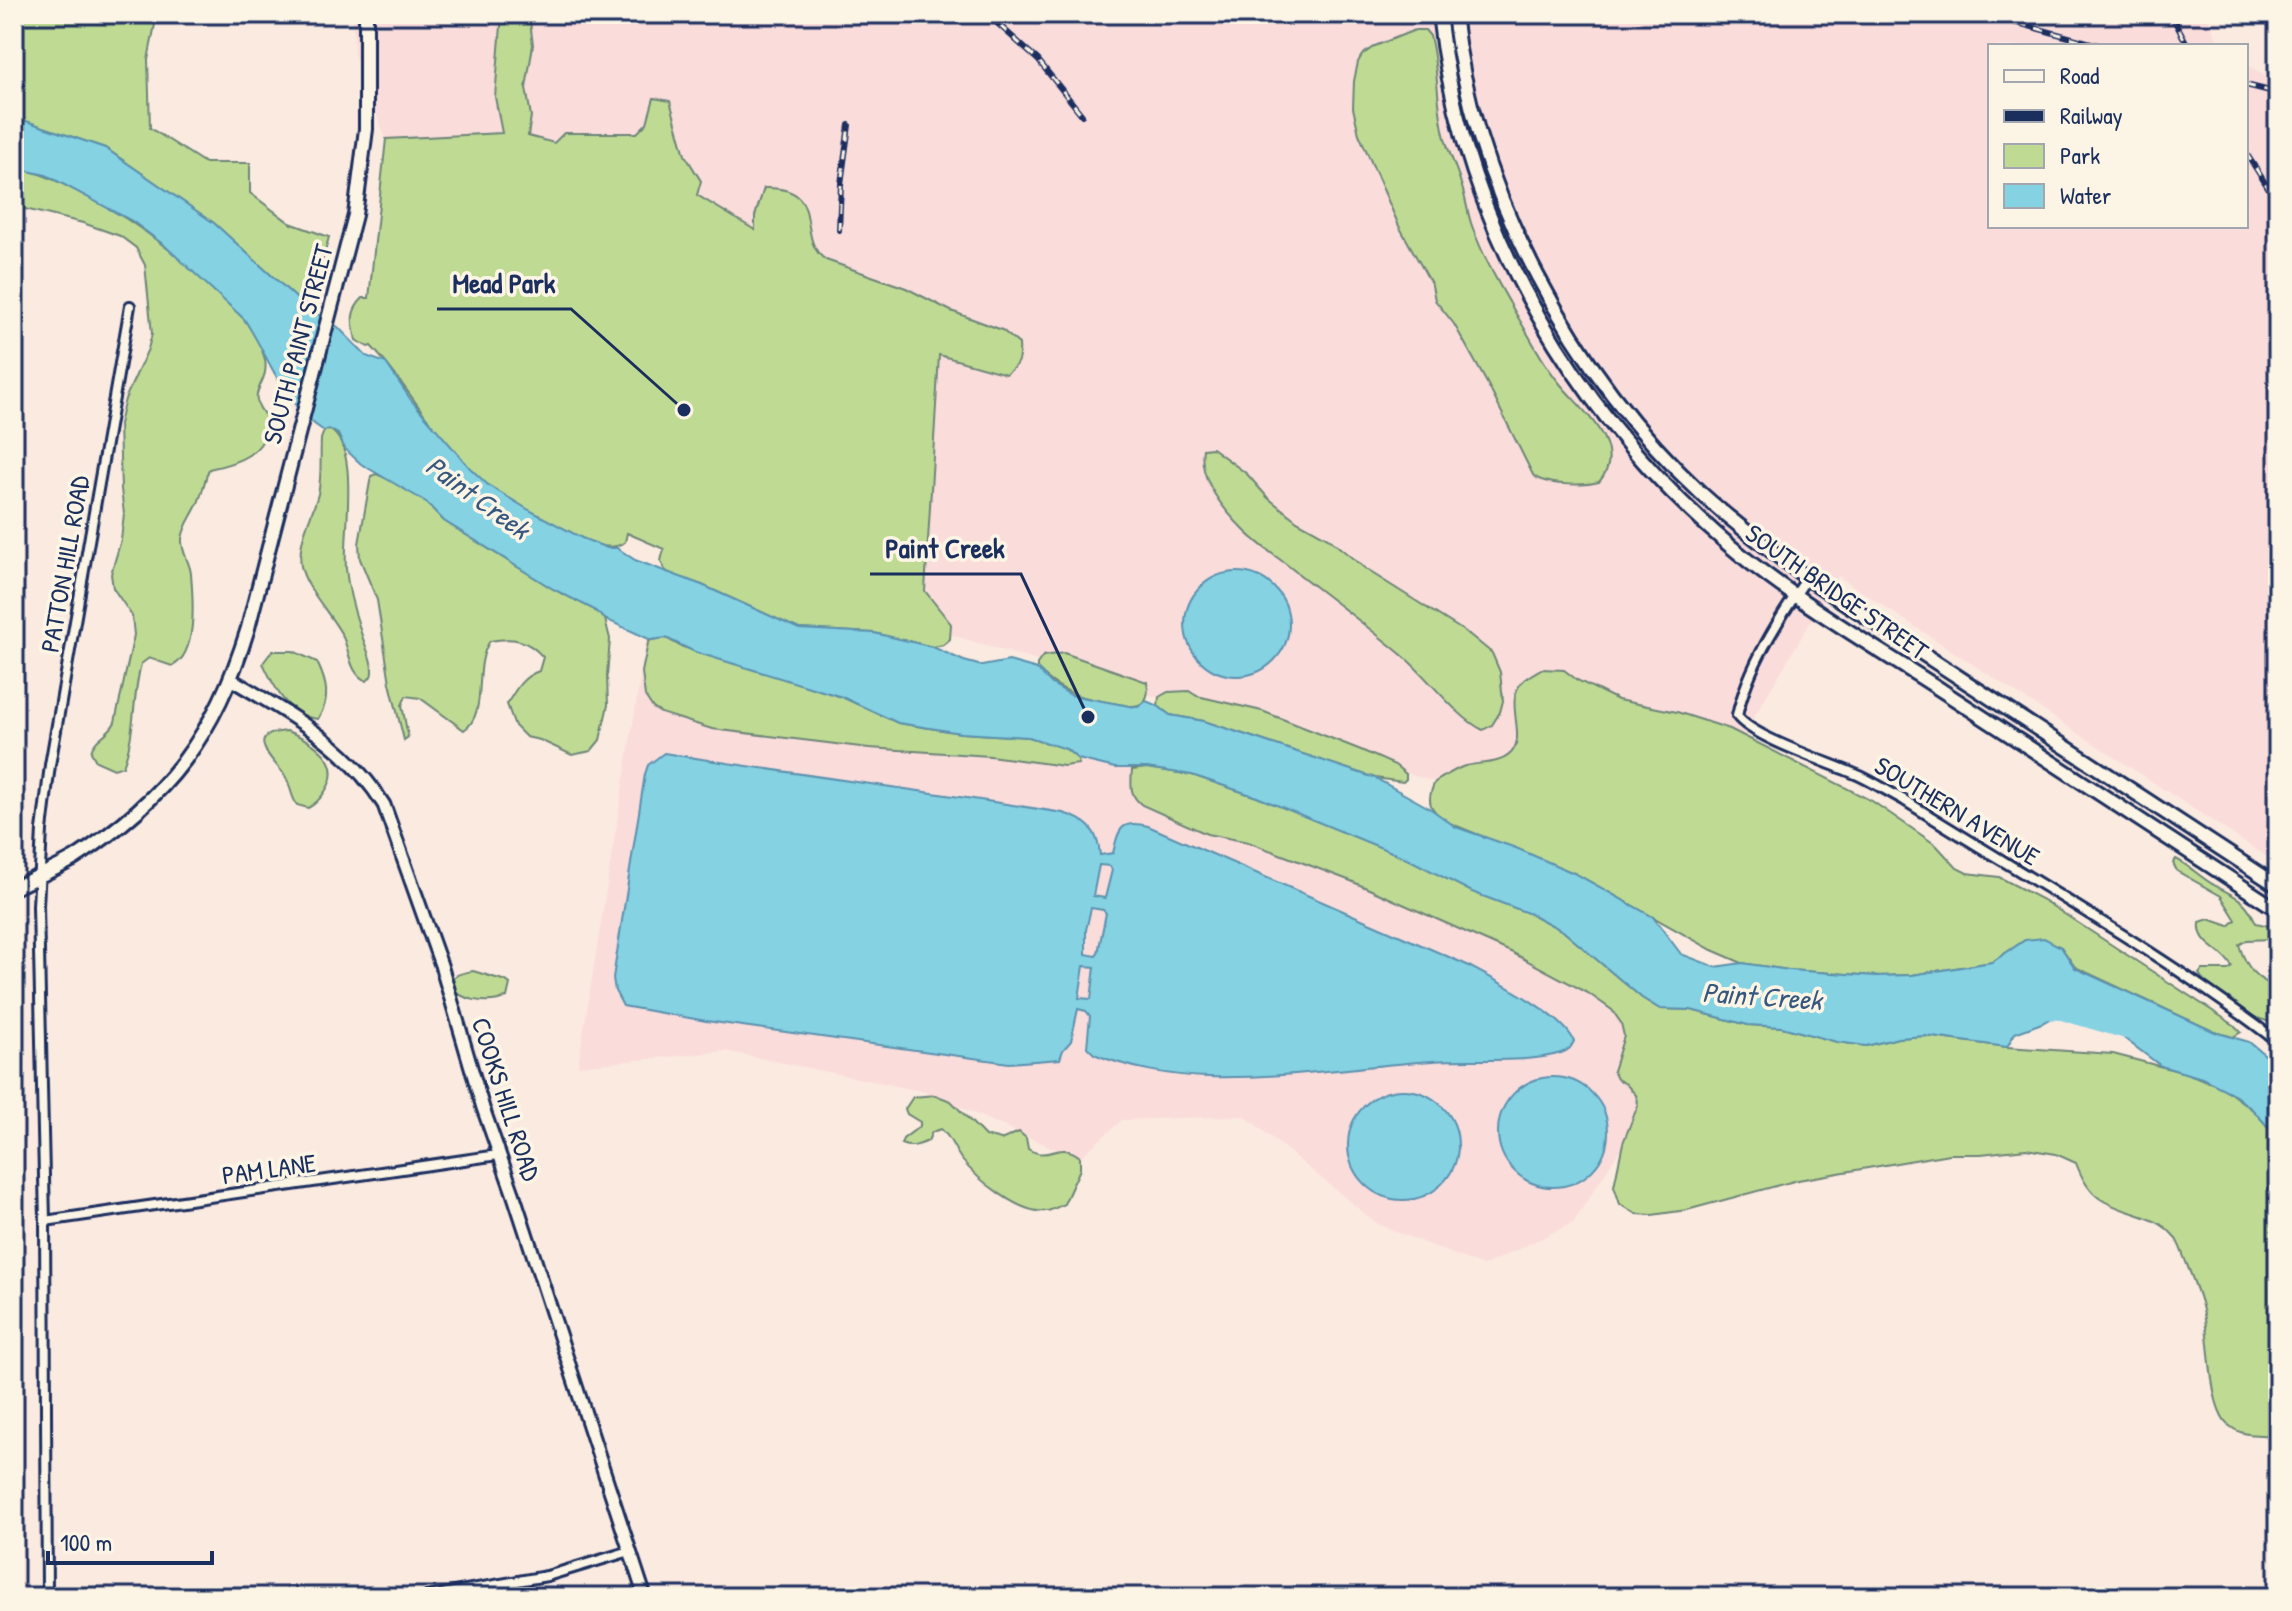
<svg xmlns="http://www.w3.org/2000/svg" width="2292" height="1611" viewBox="0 0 2292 1611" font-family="'Patrick Hand',sans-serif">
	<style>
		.built { fill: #fadcdb }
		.green { fill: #bfdb93; stroke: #6d8578; stroke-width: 2 }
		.water { fill: #85d2e3; stroke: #5b91ae; stroke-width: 2; fill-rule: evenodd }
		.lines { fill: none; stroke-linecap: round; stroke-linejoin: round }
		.river { stroke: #85d2e3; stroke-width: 20 }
		.minor-casing { stroke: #1b2f5e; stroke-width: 14 }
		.tertiary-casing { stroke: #1b2f5e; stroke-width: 17 }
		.secondary-casing { stroke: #1b2f5e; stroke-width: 18 }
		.minor { stroke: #fcf5e5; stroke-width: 8 }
		.tertiary { stroke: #fcf5e5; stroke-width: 11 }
		.secondary { stroke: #fcf5e5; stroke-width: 12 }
		.rail-casing { stroke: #1b2f5e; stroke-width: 6 }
		.rail { stroke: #fcf5e5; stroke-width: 3; stroke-dasharray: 9; stroke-linecap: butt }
		.labels { text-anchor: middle; stroke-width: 7; stroke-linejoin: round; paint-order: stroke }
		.street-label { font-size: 26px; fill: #1b2f5e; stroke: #fcf5e5 }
		.water-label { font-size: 28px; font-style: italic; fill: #36587f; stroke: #fcf5e5 }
		.leader { fill: none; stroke: #1b2f5e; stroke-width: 3 }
		.callout-dot { fill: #1b2f5e; stroke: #fcf5e5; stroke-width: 3 }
		.callout-label { font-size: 28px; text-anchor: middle; font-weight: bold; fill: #1b2f5e; stroke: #fcf5e5; stroke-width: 7; stroke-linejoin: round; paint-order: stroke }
	</style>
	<rect width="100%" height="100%" fill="#fbeae0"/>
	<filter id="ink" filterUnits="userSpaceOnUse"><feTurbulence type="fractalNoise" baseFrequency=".0125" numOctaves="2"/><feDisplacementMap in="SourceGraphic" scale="16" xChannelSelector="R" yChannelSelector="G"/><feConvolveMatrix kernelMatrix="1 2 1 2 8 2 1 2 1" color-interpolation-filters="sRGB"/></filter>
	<g filter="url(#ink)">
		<!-- built -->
		<g class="built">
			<path d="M353 14H2206L2220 46H1990V226H2246V64L2272 81 2278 82V864L1838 576 1672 854 923 626 513 132 386 139 354 54Z"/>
			<path d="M647 636 1044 735 1341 843 1656 1021 1640 1118 1573 1223 1483 1266 1379 1225 1245 1116 1122 1120 1078 1159 926 1092 725 1051 578 1066Z"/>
		</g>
		<!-- green -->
		<g class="green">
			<path d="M14 14H157L148 60 150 128 205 163H250V193L290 223 329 237 310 306 306 302 305 306 214 223 105 148 14 117Z"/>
			<path d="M502 14H529L533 45 526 88 531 116 528 136 554 143 564 133H637L647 123 654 98 670 101 685 155 701 181 697 195 755 230V216L764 188C829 186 793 238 826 260L906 288 951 311 1002 330 1019 344C1020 359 1019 365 1006 374L939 355 925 591 951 624 950 639 943 645 933 647 874 633 799 629 702 585 673 576 665 570 661 561 664 549 627 533 625 542C608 554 586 541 569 532 542 517 514 504 489 486 441 450 411 388 371 346L368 347 356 340C352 322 349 312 363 298H369L386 139 502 133 495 97Z"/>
			<path d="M1415 30H1425L1430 36C1439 70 1436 105 1445 138 1449 154 1457 169 1461 184 1466 198 1467 212 1472 226 1487 268 1512 306 1534 345 1542 359 1551 373 1561 385 1582 410 1629 448 1599 482 1584 486 1544 486 1533 475L1487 383 1454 324 1435 300 1432 285 1399 226 1359 134 1353 108 1354 81 1358 62 1362 55 1375 46Z"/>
			<path d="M14 168C40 171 60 183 83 194 147 226 194 268 244 319 252 331 262 346 265 360 270 387 241 391 269 420 266 454 238 463 209 469 204 481 203 493 197 505 192 516 184 525 182 539 181 553 190 561 191 574 193 598 198 655 172 666L149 658 141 664C132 698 136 732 123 766L114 769 96 761 91 752C94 738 109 735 115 722L134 635 132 616 113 588 111 574 121 540 124 514 121 489 119 424 125 399 148 349 152 334 145 265 136 248 120 236 83 223 25 209H14Z"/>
			<path d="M329 429C361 446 343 535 346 569 348 589 354 611 360 629 363 642 372 657 372 670 372 677 371 676 367 681 349 675 350 650 342 635 331 614 305 588 301 566 297 541 312 517 318 494 322 477 320 457 321 439L324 431Z"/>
			<path d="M1212 448 1247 474 1268 498 1297 521 1328 538 1367 570 1470 635 1492 653 1500 672 1503 701 1500 712 1492 725 1483 730C1457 718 1427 676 1402 655 1366 625 1328 597 1291 568 1275 555 1257 544 1243 529 1224 510 1198 479 1203 449Z"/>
			<path d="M376 474 398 483 426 502 444 521 553 589 593 609 605 619 610 639 607 676 608 705 600 740 591 751 572 755 540 740 526 737 515 726 507 704C516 689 522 677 539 671L543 657C527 639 513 637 490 641 472 666 489 713 464 730L420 698 406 696 402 705 408 737 404 740 390 683 377 600 360 559 359 544 371 476Z"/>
			<path d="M666 638 680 646 842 697 898 723 961 733 1029 737 1066 749 1078 759 1079 764 1064 766 990 756 869 748 712 729 661 713 653 708 645 696 642 672 648 643 651 640Z"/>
			<path d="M272 651H293L317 662C327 683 331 698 318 719 287 716 275 688 263 663Z"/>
			<path d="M1064 653 1147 682C1150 697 1145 707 1129 706 1091 699 1065 698 1037 669V664L1043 656Z"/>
			<path d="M1541 669 1564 670 1577 680 1618 700 1677 712 1730 729 1872 801 1936 845 1957 868 1967 873 1999 877 2043 900 2234 1025 2241 1032 2233 1037 2215 1032 2075 967 2061 947 2025 940 1992 962 1912 975 1876 976 1788 970 1742 963 1712 950 1576 874 1447 822C1430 810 1425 802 1435 782 1443 777 1453 771 1462 767 1476 762 1499 765 1510 754 1528 737 1504 704 1521 683 1526 677 1534 673 1541 669Z"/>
			<path d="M1189 691 1197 696 1262 711 1361 750 1395 765 1406 774V779L1403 782 1375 778 1204 721 1170 715 1158 706 1159 697 1168 692Z"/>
			<path d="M287 731C311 740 345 760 326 790 321 798 316 804 308 808L297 805C290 795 291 784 284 774 270 757 244 734 287 731Z"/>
			<path d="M1147 768 1192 775 1257 797 1368 841 1533 915 1563 931 1642 998 1660 1009 1691 1010 1748 1025 1782 1027 1837 1042 1866 1046 1898 1038 1925 1036 2007 1047 2113 1054 2186 1073 2222 1087 2253 1110 2278 1138V1435C2262 1435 2244 1437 2231 1427 2207 1410 2211 1338 2203 1310 2198 1289 2188 1268 2180 1247 2167 1213 2125 1217 2099 1198 2087 1189 2081 1176 2076 1163L2056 1154 2026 1149 1981 1154H1949L1798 1180 1687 1210 1652 1215 1637 1214 1620 1204 1614 1186 1623 1143 1638 1105 1636 1095 1626 1084 1617 1079 1613 1071 1624 1036 1621 1023 1612 1010 1588 993 1513 953 1351 881 1248 842 1207 834 1142 805C1129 795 1131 785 1132 770Z"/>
			<path d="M2176 859C2190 866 2201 878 2214 885 2236 898 2245 897 2256 923L2273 927 2276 931 2271 939 2247 940 2239 945C2246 966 2256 982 2278 986V1023C2250 1020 2214 998 2199 974L2202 970H2228L2232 967C2223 948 2197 946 2200 922L2209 919 2229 926 2236 920 2221 896 2177 871 2173 863Z"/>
			<path d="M473 971 506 981 510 984 507 997C490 1005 458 1002 450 983 454 973 464 973 473 971Z"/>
			<path d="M935 1095 951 1101 985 1136 1001 1140 1019 1132 1026 1138 1028 1149C1051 1163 1057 1139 1080 1157V1169L1064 1204C1059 1206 1052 1211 1046 1211 1021 1215 977 1179 962 1160 954 1150 951 1137 941 1129L932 1132 928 1141C917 1146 911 1148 901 1144L903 1139 920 1126V1122L907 1114 905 1109 913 1097Z"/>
		</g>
		<!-- water -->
		<g class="water">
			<path d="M14 117 105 148 214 223 305 306 338 327 366 356 386 363 411 400 470 468 488 485 529 510 582 538 607 548H617L635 560 702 585 799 629 874 633 933 647 964 661 982 666 1009 661 1037 669 1052 684 1071 695 1129 706 1138 707 1146 701 1158 706 1170 715 1204 721 1375 778 1431 809 1456 827 1516 848 1576 874 1653 917 1681 954 1715 967 1742 963 1789 970 1876 976 1912 975 1992 962 2025 940 2044 938 2061 947 2075 968 2215 1032 2249 1042 2264 1054 2278 1071V1138L2253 1110 2232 1093 2202 1078 2161 1066 2125 1039 2103 1017 2069 1008 2042 1023 2015 1033 2007 1047 1925 1036 1898 1038 1866 1046 1837 1042 1782 1027 1748 1025 1691 1010 1660 1009 1642 998 1563 931 1533 915 1472 892 1406 858 1257 797 1192 775 1147 768H1115L1078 759 1066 749 1029 737 961 733 898 723 842 697 695 652 666 638 651 640 605 619 593 609 553 589 444 521 426 502 361 464 345 449 338 434 329 429 324 431C282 404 270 358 244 319L164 245 132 221 46 175 14 168Z"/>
			<circle cx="1237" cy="624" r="52"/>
			<path d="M664 753C797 775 930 791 1063 813 1087 820 1098 830 1100 855L1113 853C1119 829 1120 819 1148 826L1465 964C1491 978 1563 1014 1574 1041 1571 1048 1569 1050 1561 1053 1526 1064 1472 1058 1433 1061 1358 1066 1283 1079 1208 1077 1171 1076 1128 1068 1094 1054L1087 1047 1090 1016 1086 1011 1078 1009 1071 1041 1063 1050 1060 1059 1009 1063 706 1021 623 1006 615 991 613 978 645 774 648 765ZM1099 865 1110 866 1112 870 1105 898 1093 896ZM1091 908 1103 910 1106 913 1098 953 1096 956 1086 954V930ZM1084 966 1095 967 1091 999 1079 998Z"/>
			<circle cx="1553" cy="1132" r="55"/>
			<circle cx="1403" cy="1145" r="55"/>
		</g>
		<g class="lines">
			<!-- river -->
			<path class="river" d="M2040 1009 2062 1010 2133 1031"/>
			<!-- minor casing -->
			<g class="minor-casing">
				<g id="minor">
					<path d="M1807 578C1780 617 1747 668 1737 716 1753 738 1831 763 1860 776 1875 783 1889 792 1904 800 2029 879 2160 951 2278 1042"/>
					<path d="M45 1221 498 1155"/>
					<path d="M47 1597 45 1221 38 906 42 830 50 765 130 306"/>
					<path d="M425 1597 547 1576 630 1551"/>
				</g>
			</g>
			<!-- tertiary casing -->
			<g class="tertiary-casing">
				<path id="tertiary" d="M232 680C290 714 348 746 384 805L441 965 483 1108 513 1193 645 1597"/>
			</g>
			<!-- secondary casing -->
			<g class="secondary-casing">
				<g id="secondary">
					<path d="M1439 14C1463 230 1579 424 1747 560 1809 609 1878 649 1944 692 2055 765 2167 837 2278 910"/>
					<path d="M1454 14C1474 190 1573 375 1703 495 1736 525 1771 551 1807 578L2278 886"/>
					<path d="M14 888C34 878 56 869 75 858 168 798 216 734 248 628L355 215 366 129V14"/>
				</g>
			</g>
			<!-- minor -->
			<use href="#minor" class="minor"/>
			<!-- tertiary -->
			<use href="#tertiary" class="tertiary"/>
			<!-- secondary -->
			<use href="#secondary" class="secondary"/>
			<!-- rail casing -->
			<g class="rail-casing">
				<g id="rail">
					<path d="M987 14 1038 60 1082 115"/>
					<path d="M1984 14 2102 46"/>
					<path d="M2171 14 2188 46"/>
					<path d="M2246 85 2278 93"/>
					<path d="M2246 153 2278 203"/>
					<path d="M839 230 841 184 849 125"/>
				</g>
			</g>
			<!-- rail -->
			<use href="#rail" class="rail"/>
		</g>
	</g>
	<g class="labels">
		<!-- street labels -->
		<g class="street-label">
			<text transform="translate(298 344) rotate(-75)" y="9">SOUTH PAINT STREET</text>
			<text transform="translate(65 564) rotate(-80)" y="9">PATTON HILL ROAD</text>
			<text transform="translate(1837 592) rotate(35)" y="9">SOUTH BRIDGE STREET</text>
			<text transform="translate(1957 811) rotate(31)" y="9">SOUTHERN AVENUE</text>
			<text transform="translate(506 1099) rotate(72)" y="9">COOKS HILL ROAD</text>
			<text transform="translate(269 1169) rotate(-8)" y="9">PAM LANE</text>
		</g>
		<!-- water labels -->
		<g class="water-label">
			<text transform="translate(478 497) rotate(36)" y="10">Paint Creek</text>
			<text transform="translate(1762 996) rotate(4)" y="10">Paint Creek</text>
		</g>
	</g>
	<!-- callouts -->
	<path class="leader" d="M684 410L571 309H437M1088 717L1021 574H870"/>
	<g class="callout-dot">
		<circle cx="684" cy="410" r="8"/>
		<circle cx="1088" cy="717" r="8"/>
	</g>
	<g class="callout-label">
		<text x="504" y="293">Mead Park</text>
		<text x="945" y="558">Paint Creek</text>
	</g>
	<!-- margin -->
	<rect width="2292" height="1611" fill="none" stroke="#fcf5e5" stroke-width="48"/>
	<rect x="24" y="24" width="2244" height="1563" fill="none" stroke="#1b2f5e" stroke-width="3" filter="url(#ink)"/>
	<!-- legend -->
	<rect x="1988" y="44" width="260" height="184" fill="#fcf5e5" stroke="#a2a6af" stroke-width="2"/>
	<rect x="2004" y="70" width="40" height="12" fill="#fcf5e5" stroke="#a2a6af" stroke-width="2"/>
	<text x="2060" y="84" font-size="24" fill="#1b2f5e">Road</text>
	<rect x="2004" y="110" width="40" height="12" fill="#1b2f5e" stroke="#a2a6af" stroke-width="2"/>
	<text x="2060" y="124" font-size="24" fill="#1b2f5e">Railway</text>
	<rect x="2004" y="144" width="40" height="24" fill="#bfdb93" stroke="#a2a6af" stroke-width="2"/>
	<text x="2060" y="164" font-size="24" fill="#1b2f5e">Park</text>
	<rect x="2004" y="184" width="40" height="24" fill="#85d2e3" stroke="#a2a6af" stroke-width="2"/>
	<text x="2060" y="204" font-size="24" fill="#1b2f5e">Water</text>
	<!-- scale -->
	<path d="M48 1551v12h164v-12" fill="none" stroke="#1b2f5e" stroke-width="4"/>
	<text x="60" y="1551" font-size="24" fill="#1b2f5e" stroke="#fcf5e5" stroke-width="6" paint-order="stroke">100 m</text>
</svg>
